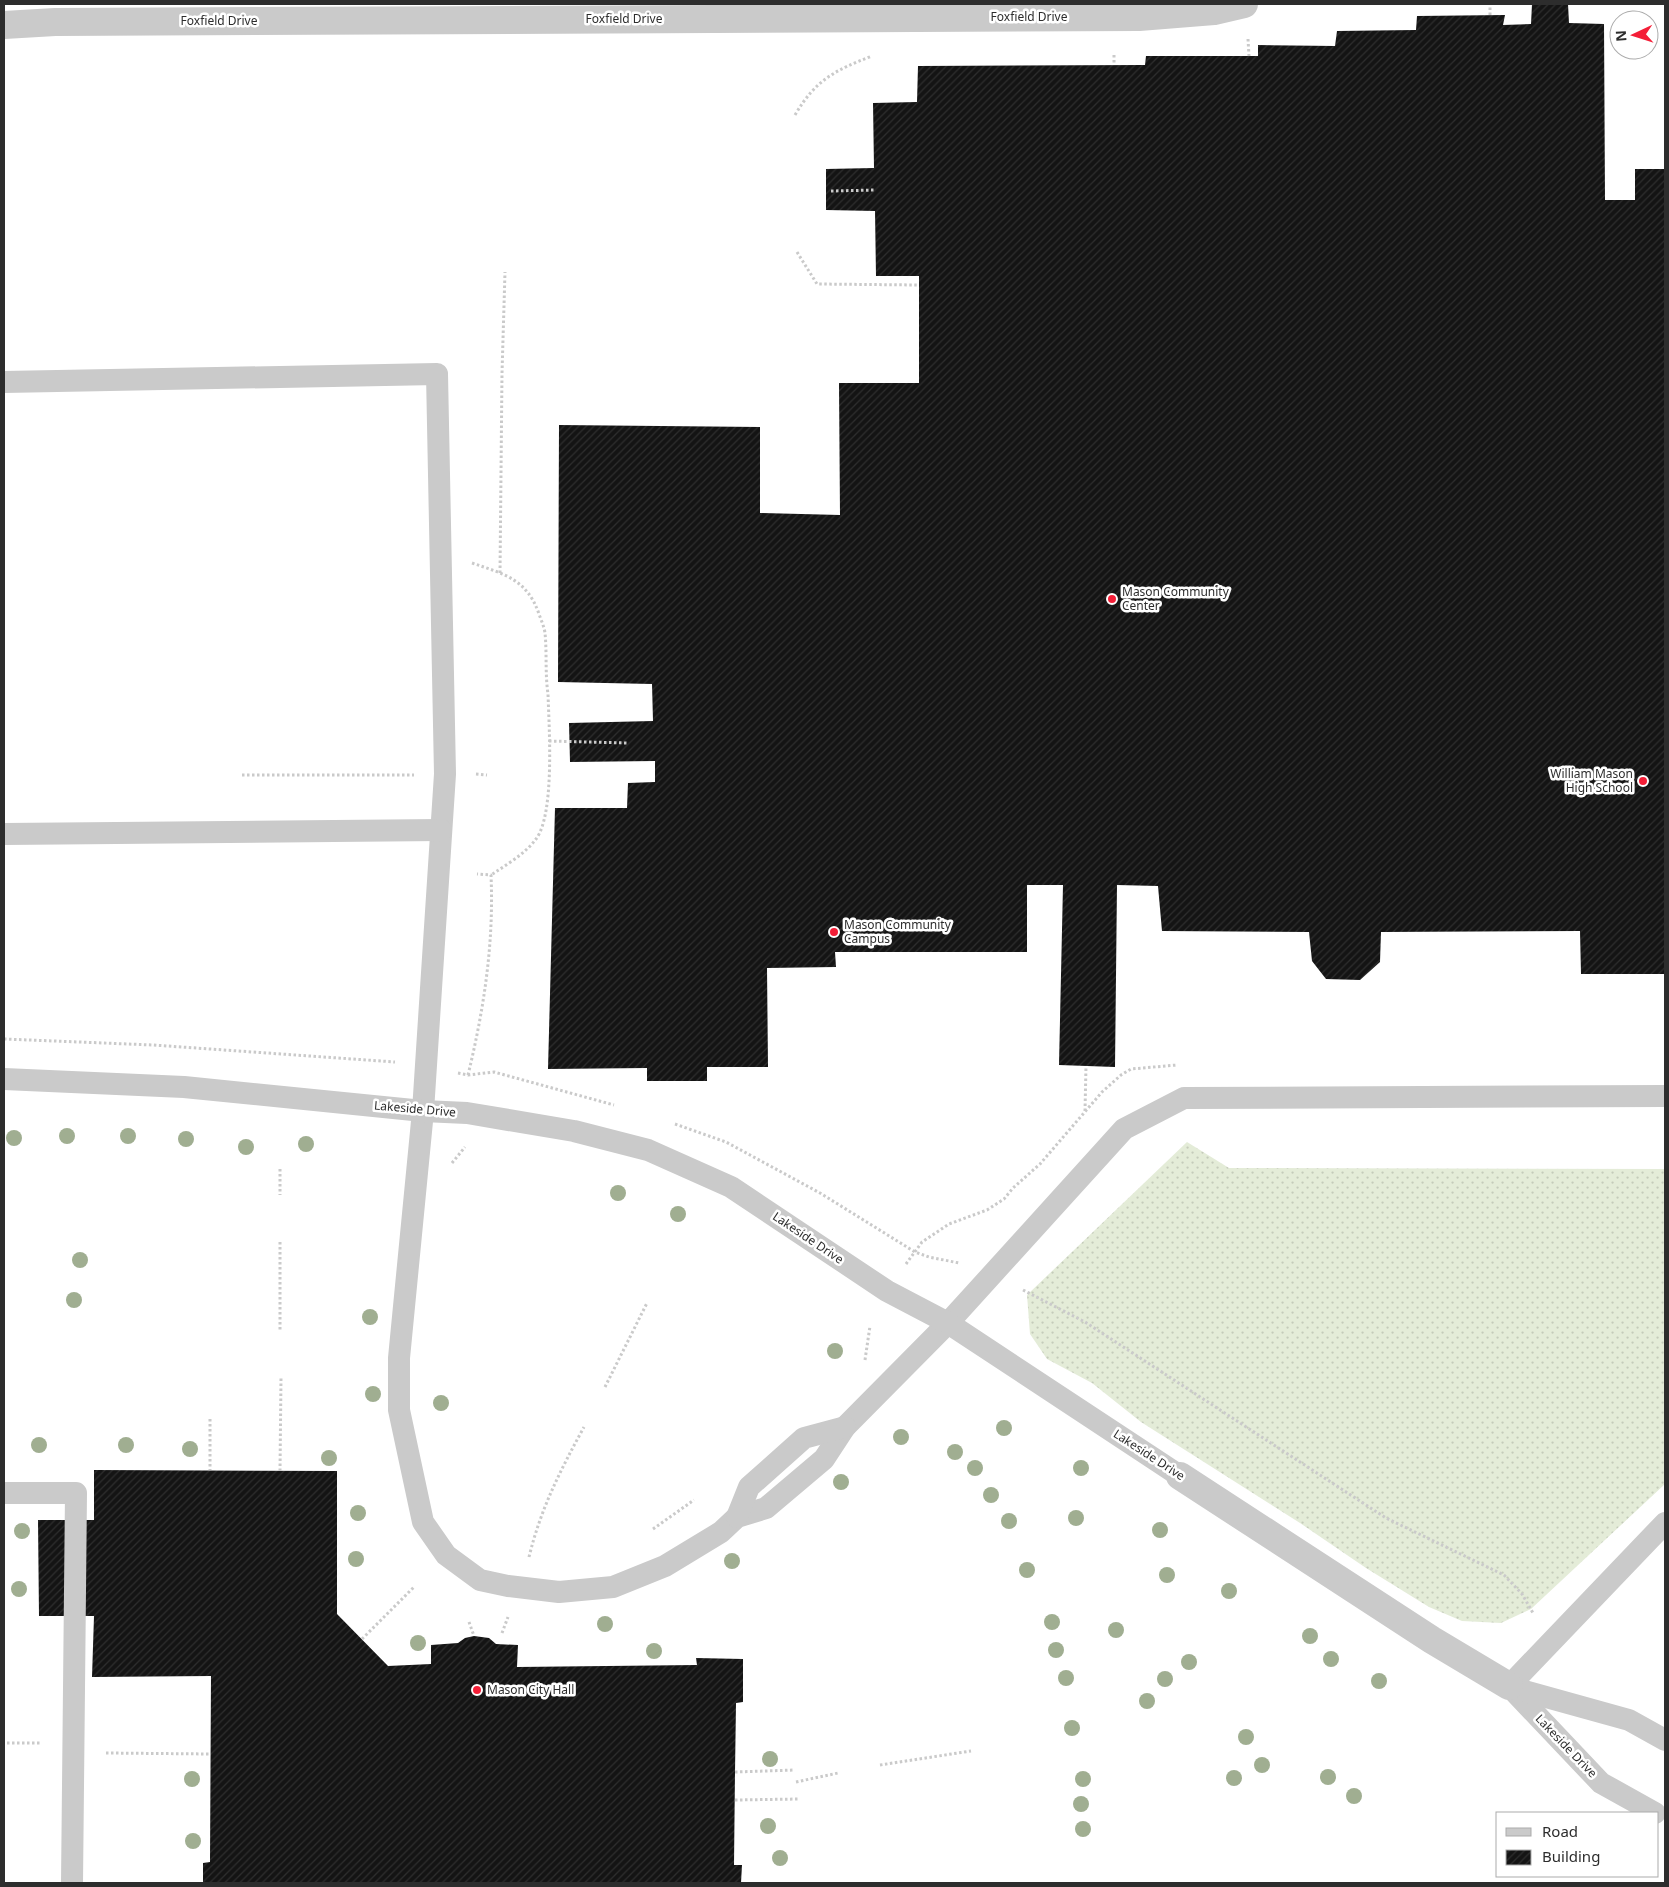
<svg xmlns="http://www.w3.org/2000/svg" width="1669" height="1887" viewBox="0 0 1669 1887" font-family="'Noto Sans',sans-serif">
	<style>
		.grass { fill: url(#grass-dots) }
		.building { fill: url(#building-hatch) }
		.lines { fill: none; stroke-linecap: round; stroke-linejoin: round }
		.path { stroke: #cacaca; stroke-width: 3; stroke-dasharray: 2.5 2.5; stroke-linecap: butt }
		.lane { stroke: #cacaca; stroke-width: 22 }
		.street { stroke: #cacaca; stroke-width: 28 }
		.tree { fill: #a0ae91 }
		.poi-dot { fill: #f41e37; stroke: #fff; stroke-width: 2 }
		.labels { text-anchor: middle; stroke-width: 5; stroke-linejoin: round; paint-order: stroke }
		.street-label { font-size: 12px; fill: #2d2d2d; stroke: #fff }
		.poi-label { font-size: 12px; fill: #2d2d2d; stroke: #fff; text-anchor: start }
	</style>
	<defs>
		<pattern id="grass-dots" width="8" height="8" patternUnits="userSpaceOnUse" patternTransform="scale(1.25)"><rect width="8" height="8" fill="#e4ecd8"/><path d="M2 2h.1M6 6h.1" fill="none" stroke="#c4cbba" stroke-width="1.8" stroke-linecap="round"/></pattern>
		<pattern id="building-hatch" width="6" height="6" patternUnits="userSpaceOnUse" patternTransform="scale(1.25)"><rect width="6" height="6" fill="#141414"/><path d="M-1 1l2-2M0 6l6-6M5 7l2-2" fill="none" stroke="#2e2e2e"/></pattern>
	</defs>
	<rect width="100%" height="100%" fill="#fff"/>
	<!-- grass -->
	<path class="grass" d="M1187 1142 1229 1168 1665 1169V1484L1531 1609 1501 1623 1462 1621 1429 1607 1366 1568 1300 1523 1141 1422 1092 1383 1047 1359 1030 1334 1027 1295Z"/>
	<!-- building -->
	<g class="building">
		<path d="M1532 4H1568L1569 23 1604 24 1605 200H1635V169H1665V974H1581L1580 931 1381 932 1380 962 1360 980 1326 979 1312 961 1309 932 1162 931 1158 886 1117 885 1115 1067 1059 1065 1063 885H1027V952H835L836 967 767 968 768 1067H707V1081H647V1068L548 1069 555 808H627L628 783 655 782V761L570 762 569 723 653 721 652 684 558 682 559 425 760 427V513L840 515 839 383H919V276H876L875 211 826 210V169L874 168 873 103 917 102 918 66 1145 65 1146 56H1258V45L1335 46 1337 31 1416 30 1417 16 1505 15 1503 25 1531 24Z"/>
		<path d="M94 1470 337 1471V1614L388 1666 431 1664V1645L458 1643 465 1638 474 1636 489 1638 496 1644 518 1645 517 1667 697 1665 696 1658 743 1659V1702L736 1703 735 1772 734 1865H742L741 1883H203V1863L210 1862 211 1676 92 1677 94 1616H39L38 1520H94Z"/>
	</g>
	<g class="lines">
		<!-- path -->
		<g class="path">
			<path d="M1490 15V4"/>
			<path d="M1248 39 1249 56"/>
			<path d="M1114 55V65"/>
			<path d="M795 115C816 79 836 70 872 56"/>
			<path d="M831 191 876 190"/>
			<path d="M797 252 817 284 919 285"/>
			<path d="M472 563C504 574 527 579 539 614 541 620 544 626 545 633 547 653 545 674 548 694 549 727 555 814 536 839 525 854 506 865 491 875"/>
			<path d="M500 573 502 373 505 272"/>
			<path d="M549 741 628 743"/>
			<path d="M476 774 487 775"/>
			<path d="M242 775H414"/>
			<path d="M4 1039 153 1045 395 1062"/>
			<path d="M458 1073 468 1075 494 1072 614 1105"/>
			<path d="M468 1075C484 1009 494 943 491 875L477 874"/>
			<path d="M1085 1111 1086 1066"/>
			<path d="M675 1124 726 1142 820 1193 915 1252 929 1257 959 1263"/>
			<path d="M452 1163 465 1147"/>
			<path d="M280 1169V1195"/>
			<path d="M280 1242V1330"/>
			<path d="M906 1264 922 1242 949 1224 987 1210 1004 1199 1013 1188 1040 1164 1102 1092 1121 1075 1131 1069 1177 1065"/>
			<path d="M1023 1290 1085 1322 1386 1518 1504 1575 1522 1594 1533 1613"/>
			<path d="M865 1360 870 1326"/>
			<path d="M605 1387 647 1303"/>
			<path d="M210 1419V1470"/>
			<path d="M280 1471 281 1377"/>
			<path d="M653 1529 694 1500"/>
			<path d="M529 1557C541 1508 560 1471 584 1427"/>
			<path d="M469 1622 474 1636"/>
			<path d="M502 1633 508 1617"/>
			<path d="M362 1639 414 1587"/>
			<path d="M7 1743H42"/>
			<path d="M106 1753 210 1754"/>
			<path d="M880 1765 971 1751"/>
			<path d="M735 1772 794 1770"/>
			<path d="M796 1782 838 1773"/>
			<path d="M735 1800 798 1799"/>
		</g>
		<!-- lane -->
		<g class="lane">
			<path d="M4 382 437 374 445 774 423 1111 399 1358V1410L423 1522 446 1555 480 1580 508 1586 559 1592 613 1587 665 1566 721 1532 737 1517 766 1508 824 1459 845 1427 948 1323 1124 1129 1184 1098 1665 1096"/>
			<path d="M4 834 441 830"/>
			<path d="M4 1079 184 1087 423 1111 467 1113 574 1131 648 1150 731 1187 887 1291 948 1323 1180 1476"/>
			<path d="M4 1493H76L72 1883"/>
			<path d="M737 1517 749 1487 804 1438 845 1427"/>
			<path d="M1509 1686 1665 1523"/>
			<path d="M1509 1686 1601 1783 1655 1813"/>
			<path d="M1510 1687 1629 1720 1665 1740"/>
		</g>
		<!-- street -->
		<g class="street">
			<path d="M4 25 55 22 1139 17 1214 11 1244 4"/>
			<path d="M1180 1476 1432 1640 1509 1686"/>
		</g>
	</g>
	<!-- trees -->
	<g class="tree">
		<circle cx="67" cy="1136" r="8"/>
		<circle cx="128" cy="1136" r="8"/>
		<circle cx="14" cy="1138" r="8"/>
		<circle cx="186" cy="1139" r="8"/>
		<circle cx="306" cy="1144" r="8"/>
		<circle cx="246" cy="1147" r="8"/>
		<circle cx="618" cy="1193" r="8"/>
		<circle cx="678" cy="1214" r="8"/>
		<circle cx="80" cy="1260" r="8"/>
		<circle cx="74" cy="1300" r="8"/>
		<circle cx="370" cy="1317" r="8"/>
		<circle cx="835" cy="1351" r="8"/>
		<circle cx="373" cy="1394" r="8"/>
		<circle cx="441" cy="1403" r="8"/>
		<circle cx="1004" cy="1428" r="8"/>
		<circle cx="901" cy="1437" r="8"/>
		<circle cx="39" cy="1445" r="8"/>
		<circle cx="126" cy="1445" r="8"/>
		<circle cx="190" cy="1449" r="8"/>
		<circle cx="955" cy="1452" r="8"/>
		<circle cx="329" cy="1458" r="8"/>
		<circle cx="975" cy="1468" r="8"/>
		<circle cx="1081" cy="1468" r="8"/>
		<circle cx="841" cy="1482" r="8"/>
		<circle cx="991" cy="1495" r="8"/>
		<circle cx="358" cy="1513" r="8"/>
		<circle cx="1076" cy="1518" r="8"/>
		<circle cx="1009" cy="1521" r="8"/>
		<circle cx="1160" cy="1530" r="8"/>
		<circle cx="22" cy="1531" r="8"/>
		<circle cx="356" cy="1559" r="8"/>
		<circle cx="732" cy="1561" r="8"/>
		<circle cx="1027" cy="1570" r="8"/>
		<circle cx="1167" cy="1575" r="8"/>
		<circle cx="19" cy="1589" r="8"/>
		<circle cx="1229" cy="1591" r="8"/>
		<circle cx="1052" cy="1622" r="8"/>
		<circle cx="605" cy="1624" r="8"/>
		<circle cx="1116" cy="1630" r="8"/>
		<circle cx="1310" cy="1636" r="8"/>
		<circle cx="418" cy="1643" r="8"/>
		<circle cx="1056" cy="1650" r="8"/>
		<circle cx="654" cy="1651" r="8"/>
		<circle cx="1331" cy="1659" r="8"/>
		<circle cx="1189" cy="1662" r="8"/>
		<circle cx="1066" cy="1678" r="8"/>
		<circle cx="1165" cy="1679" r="8"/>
		<circle cx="1379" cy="1681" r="8"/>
		<circle cx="1147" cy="1701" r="8"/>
		<circle cx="1072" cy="1728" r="8"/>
		<circle cx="1246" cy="1737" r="8"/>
		<circle cx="770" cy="1759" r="8"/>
		<circle cx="1262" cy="1765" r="8"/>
		<circle cx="1328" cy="1777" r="8"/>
		<circle cx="1234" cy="1778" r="8"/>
		<circle cx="192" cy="1779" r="8"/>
		<circle cx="1083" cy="1779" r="8"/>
		<circle cx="1354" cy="1796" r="8"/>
		<circle cx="1081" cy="1804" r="8"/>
		<circle cx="768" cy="1826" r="8"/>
		<circle cx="1083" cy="1829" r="8"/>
		<circle cx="193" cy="1841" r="8"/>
		<circle cx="780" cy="1858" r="8"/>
	</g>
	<!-- markers -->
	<g class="poi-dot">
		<circle cx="1112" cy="599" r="5"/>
		<circle cx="1643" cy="781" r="5"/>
		<circle cx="834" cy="932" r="5"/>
		<circle cx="477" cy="1690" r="5"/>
	</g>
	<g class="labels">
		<!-- street labels -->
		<g class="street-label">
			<text x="1029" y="21">Foxfield Drive</text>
			<text x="624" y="23">Foxfield Drive</text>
			<text x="219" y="25">Foxfield Drive</text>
			<text transform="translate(415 1109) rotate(5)" y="4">Lakeside Drive</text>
			<text transform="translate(808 1238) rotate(34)" y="4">Lakeside Drive</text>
			<text transform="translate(1149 1455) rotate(33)" y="4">Lakeside Drive</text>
			<text transform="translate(1566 1746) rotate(46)" y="4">Lakeside Drive</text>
		</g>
		<!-- poi labels -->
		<g class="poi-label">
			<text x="1122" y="596">Mason Community<tspan x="1122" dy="14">Center</tspan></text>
			<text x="1633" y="778" text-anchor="end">William Mason<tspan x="1633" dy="14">High School</tspan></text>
			<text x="844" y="929">Mason Community<tspan x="844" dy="14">Campus</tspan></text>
			<text x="487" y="1694">Mason City Hall</text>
		</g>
	</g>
	<!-- border -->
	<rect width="1669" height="1887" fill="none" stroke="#2d2d2d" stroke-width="10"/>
	<!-- legend -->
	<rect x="1496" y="1812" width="162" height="65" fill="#ffffff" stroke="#ababab"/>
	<rect x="1506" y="1828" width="25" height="8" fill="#cacaca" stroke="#ababab"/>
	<text x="1542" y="1837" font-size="15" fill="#2d2d2d">Road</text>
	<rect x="1506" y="1850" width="25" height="15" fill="url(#building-hatch)" stroke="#ababab"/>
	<text x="1542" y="1862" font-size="15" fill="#2d2d2d">Building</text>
	<!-- north arrow -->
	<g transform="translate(1634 35) rotate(266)"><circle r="24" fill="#ffffff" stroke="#ababab"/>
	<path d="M0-4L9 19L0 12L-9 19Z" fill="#f41e37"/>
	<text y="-8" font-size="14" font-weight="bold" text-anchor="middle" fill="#2d2d2d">N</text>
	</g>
</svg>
